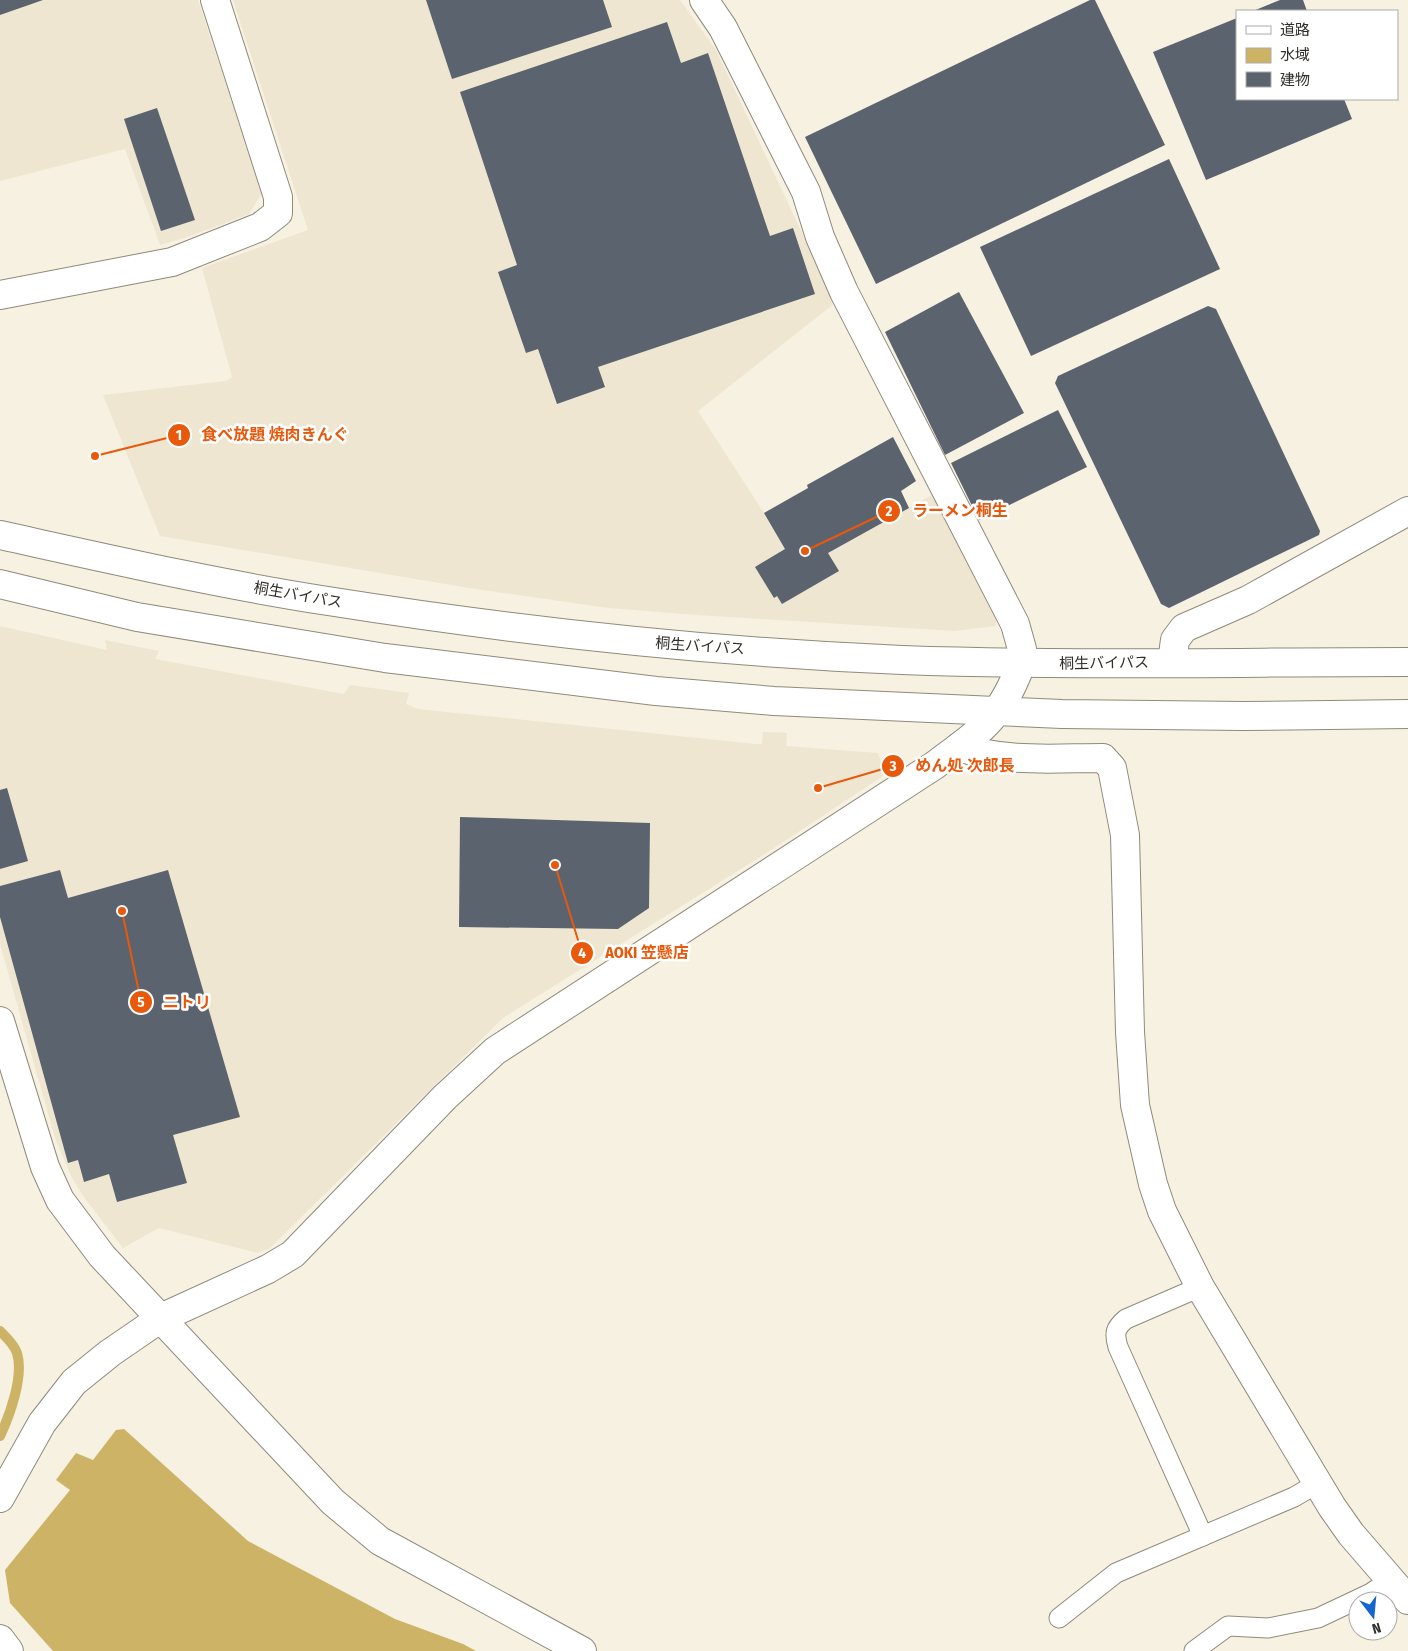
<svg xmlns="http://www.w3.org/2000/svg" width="1408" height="1651" viewBox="0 0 1408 1651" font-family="'Fira Sans Condensed','Noto Sans JP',sans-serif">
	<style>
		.built { fill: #eee6d0 }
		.water { fill: #ccb366 }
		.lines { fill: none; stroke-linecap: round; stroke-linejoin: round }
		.stream { stroke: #ccb366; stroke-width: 10 }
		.building { fill: #5b636f }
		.lane-casing { stroke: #8f8a7c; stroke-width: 21 }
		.street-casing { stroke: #8f8a7c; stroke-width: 30 }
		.secondary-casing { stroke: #8f8a7c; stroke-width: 30 }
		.highway-casing { stroke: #8f8a7c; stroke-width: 30 }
		.lane { stroke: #fff; stroke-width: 19 }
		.street { stroke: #fff; stroke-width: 28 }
		.secondary { stroke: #fff; stroke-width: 28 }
		.highway { stroke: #fff; stroke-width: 28 }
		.labels { text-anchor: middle; stroke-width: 5; stroke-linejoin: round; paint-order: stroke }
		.street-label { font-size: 15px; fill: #312f29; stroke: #fff }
		.leader { fill: none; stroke: #e8590c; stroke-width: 2 }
		.callout-dot { fill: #e8590c; stroke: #fff; stroke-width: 2 }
		.mark-label { font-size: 15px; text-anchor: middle; font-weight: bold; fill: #fff }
		.callout-label { font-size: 16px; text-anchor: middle; font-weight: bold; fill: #e8590c; stroke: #fff; stroke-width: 5; stroke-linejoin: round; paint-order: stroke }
	</style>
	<rect width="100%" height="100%" fill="#f6f1e1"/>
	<!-- built -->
	<g class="built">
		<path d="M0 0H198L262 193 249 214 185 238 160 245 125 149 0 181Z"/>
		<path d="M233 0H680L716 50 835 303 698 411 764 513 795 495 828 553 937 492 998 615 995 626 954 631 697 615 608 608 469 588 160 536 103 395 226 381 232 377 202 268 308 230Z"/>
		<path d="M0 626 107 650 105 640 159 651 155 659 344 694 350 685 409 693 406 704 418 709 756 744H762L763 732 787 733 786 746 878 753 886 774 768 852 503 1018 270 1248 258 1253 159 1228 123 1248 83 1196 71 1176 55 1138 0 944Z"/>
	</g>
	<!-- water -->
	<path class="water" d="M124 1429 248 1541 395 1619 463 1644 476 1651H53L10 1603 5 1570 70 1490 56 1480 76 1453 93 1460 116 1430Z"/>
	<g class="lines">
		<!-- stream -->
		<path class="stream" d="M0 1331C6 1337 14 1344 17 1353 24 1376 10 1415 0 1436"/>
	</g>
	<!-- building -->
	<g class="building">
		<path d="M0 0H43L0 15Z"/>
		<path d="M426 0H603L612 27 452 79Z"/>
		<path d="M1090 0H1095L1165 145 876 284 805 137Z"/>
		<path d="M1280 0H1303L1307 11H1253Z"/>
		<path d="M1237 18V99H1344L1352 119 1206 180 1153 52Z"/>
		<path d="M667 22 681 63 708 53 770 236 793 228 815 294 598 367 605 387 557 404 538 349 526 353 498 272 517 265 460 92Z"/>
		<path d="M157 108 195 220 161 231 124 119Z"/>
		<path d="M1169 159 1220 269 1031 356 980 247Z"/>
		<path d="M959 292 1024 413 945 455 885 332Z"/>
		<path d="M1208 306 1216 309 1320 531 1319 535 1169 608 1161 604 1055 383 1058 376Z"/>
		<path d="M1058 410 1087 467 979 520 951 463Z"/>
		<path d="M893 437 916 481 901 491 909 508 828 553 839 571 782 604 777 596 774 598 755 567 785 549 764 513 808 488 807 485Z"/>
		<path d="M7 788 28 861 0 869V790Z"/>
		<path d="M460 817 650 823 649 908 618 929 459 927Z"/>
		<path d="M60 870 68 898 168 870 240 1117 173 1135 187 1183 117 1202 109 1174 84 1182 78 1160 68 1163 0 917V886Z"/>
	</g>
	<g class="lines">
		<!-- lane casing -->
		<g class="lane-casing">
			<g id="lane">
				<path d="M1200 1287 1126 1319C1115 1328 1114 1333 1118 1347L1203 1536"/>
				<path d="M1059 1618 1116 1573 1294 1497 1318 1483"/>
				<path d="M1194 1651 1228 1626 1268 1628 1318 1618 1371 1593 1390 1580"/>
			</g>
		</g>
		<!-- street casing -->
		<g class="street-casing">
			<g id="street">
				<path d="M704 0 723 28 806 192 820 237 844 292 1015 624 1022 649 1021 664"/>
				<path d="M0 295 172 262 260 227 278 213V197L215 0"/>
				<path d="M1172 662 1175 640 1184 628 1248 600 1408 511"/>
				<path d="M959 747C1005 763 1055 758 1103 758L1112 768 1125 835 1130 1032 1135 1105 1153 1184 1162 1211 1200 1287 1332 1507 1351 1534 1408 1600"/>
				<path d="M0 1639 9 1651"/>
			</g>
		</g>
		<!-- secondary casing -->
		<g class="secondary-casing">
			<g id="secondary">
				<path d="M0 1021 45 1167 60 1200 102 1256 333 1502 380 1541 582 1651"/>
				<path d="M0 1498 42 1423 74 1382 110 1353 161 1318 268 1269 293 1254 445 1097 495 1051 935 765C980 731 1001 719 1021 664"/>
			</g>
		</g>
		<!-- highway casing -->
		<g class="highway-casing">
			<g id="highway">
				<path d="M0 535C109 559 218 584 328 601 518 631 710 652 902 660 1071 666 1239 662 1408 662"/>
				<path d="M0 584 137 617 385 658 656 691 774 701 1062 714 1243 716 1408 714"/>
			</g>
		</g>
		<!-- lane -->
		<use href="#lane" class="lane"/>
		<!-- street -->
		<use href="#street" class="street"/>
		<!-- secondary -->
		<use href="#secondary" class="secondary"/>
		<!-- highway -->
		<use href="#highway" class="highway"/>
	</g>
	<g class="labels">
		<!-- street labels -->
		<g class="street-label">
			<text transform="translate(298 595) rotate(10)" y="5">桐生バイパス</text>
			<text transform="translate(700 646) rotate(4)" y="5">桐生バイパス</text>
			<text transform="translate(1104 663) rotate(-1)" y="5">桐生バイパス</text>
		</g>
	</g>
	<!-- callouts -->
	<path class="leader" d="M95 456L179 435M805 551L889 511M818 788L893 766M555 865L582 953M122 911L141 1002"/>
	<g class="callout-dot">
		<circle cx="95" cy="456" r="5"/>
		<circle cx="805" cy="551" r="5"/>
		<circle cx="818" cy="788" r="5"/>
		<circle cx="555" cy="865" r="5"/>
		<circle cx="122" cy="911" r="5"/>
		<circle cx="179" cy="435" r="12"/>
		<circle cx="889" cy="511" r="12"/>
		<circle cx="893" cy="766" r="12"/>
		<circle cx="582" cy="953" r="12"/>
		<circle cx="141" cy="1002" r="12"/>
	</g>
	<g class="mark-label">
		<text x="179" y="440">1</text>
		<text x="889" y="516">2</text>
		<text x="893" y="771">3</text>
		<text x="582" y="958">4</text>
		<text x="141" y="1007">5</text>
	</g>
	<g class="callout-label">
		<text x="275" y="440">食べ放題 焼肉きんぐ</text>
		<text x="960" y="516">ラーメン桐生</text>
		<text x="965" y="771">めん処 次郎長</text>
		<text x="647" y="958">AOKI 笠懸店</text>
		<text x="187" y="1008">ニトリ</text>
	</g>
	<!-- legend -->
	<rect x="1236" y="10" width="162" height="90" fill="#ffffff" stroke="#adaca9"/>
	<rect x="1246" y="26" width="25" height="8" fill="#ffffff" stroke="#adaca9"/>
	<text x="1280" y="35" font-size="15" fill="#312f29">道路</text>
	<rect x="1246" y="48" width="25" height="15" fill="#ccb366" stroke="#adaca9"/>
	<text x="1280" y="60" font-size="15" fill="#312f29">水域</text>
	<rect x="1246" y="72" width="25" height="15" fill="#5b636f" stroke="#adaca9"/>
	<text x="1280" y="85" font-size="15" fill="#312f29">建物</text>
	<!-- north arrow -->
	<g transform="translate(1373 1616) rotate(164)"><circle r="24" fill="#ffffff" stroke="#adaca9"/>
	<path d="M0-4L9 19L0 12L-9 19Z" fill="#1565cf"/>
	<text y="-8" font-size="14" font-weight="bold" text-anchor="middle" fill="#312f29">N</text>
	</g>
</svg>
